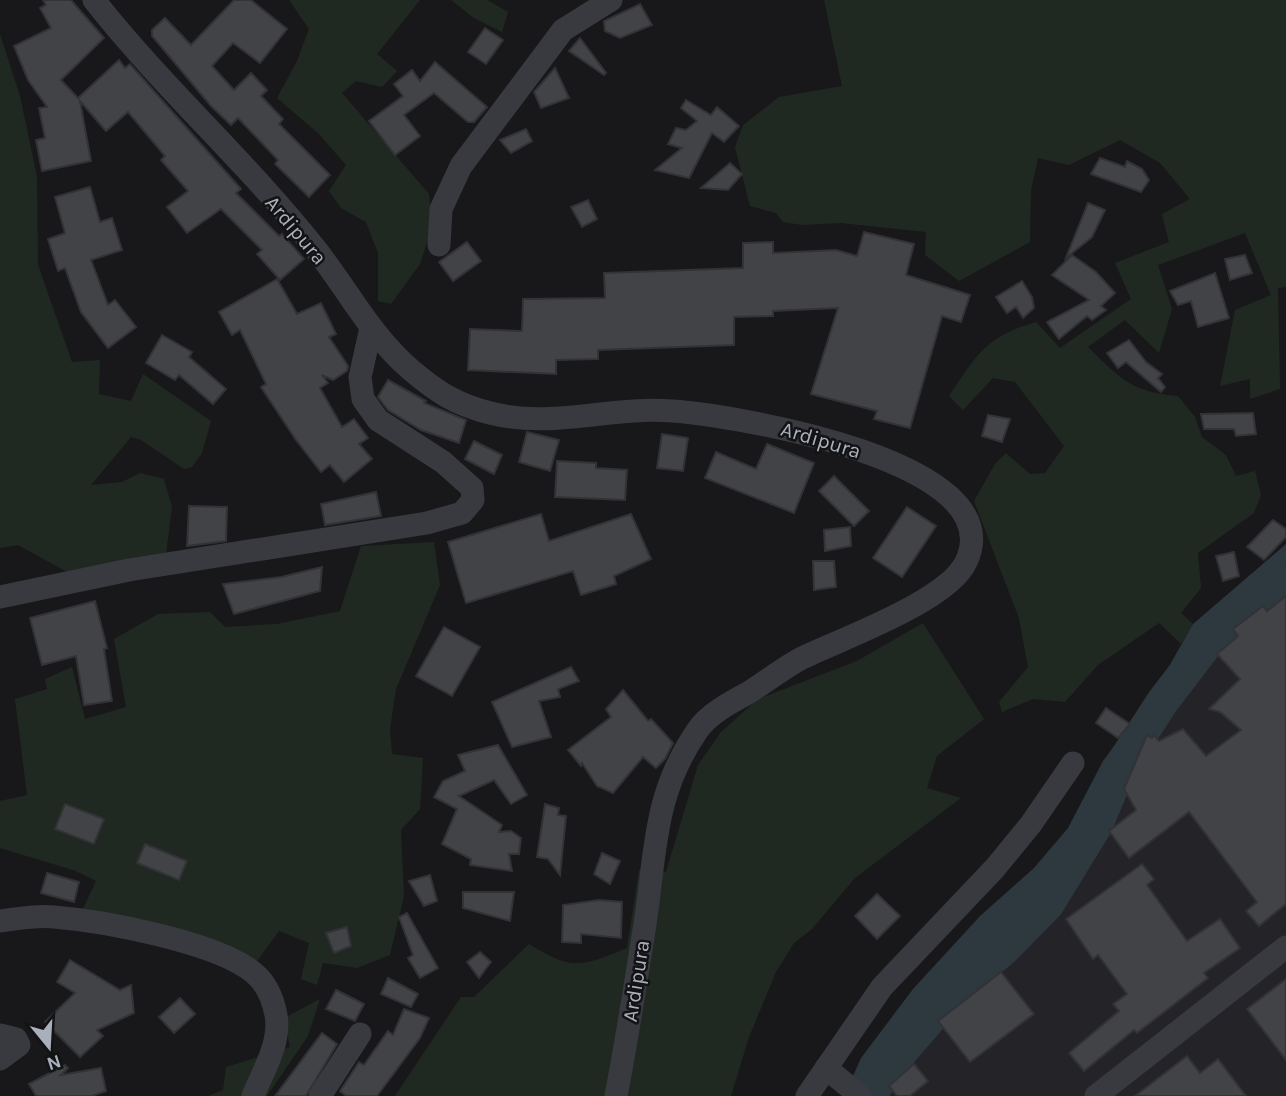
<svg xmlns="http://www.w3.org/2000/svg" width="1286" height="1096" viewBox="0 0 1286 1096" font-family="Karla,sans-serif">
	<style>
		.built { fill: #242428 }
		.green { fill: #202921 }
		.water { fill: #2d383f }
		.lines { fill: none; stroke-linecap: round; stroke-linejoin: round }
		.river { stroke: #2d383f; stroke-width: 33 }
		.building { fill: #424347; stroke: #323237; stroke-width: 2 }
		.minor { stroke: #393a40; stroke-width: 23 }
		.labels { text-anchor: middle; stroke-width: 5; stroke-linejoin: round; paint-order: stroke }
		.street-label { font-size: 21px; fill: #aab0bb; stroke: #131316 }
	</style>
	<rect width="100%" height="100%" fill="#18181a"/>
	<!-- built -->
	<path class="built" d="M1286 565V1096H867L900 1043 942 994 1061 873 1084 835 1113 771 1198 646 1239 602Z"/>
	<!-- green -->
	<g class="green">
		<path d="M289 0H420L377 54 397 71 382 87 356 81 342 93 429 194 432 227 420 264 391 304 378 301V253L366 222 341 208 329 191 346 165 319 134 277 98 297 61 309 29Z"/>
		<path d="M451 0H487L508 12 502 32 474 18Z"/>
		<path d="M824 0H1286V287L1278 288 1280 389 1250 399V379L1220 386 1235 310 1271 295 1245 233 1158 265 1172 309 1159 353 1125 320 1088 347C1121 379 1131 392 1178 396L1195 417 1202 437 1226 455 1236 476 1255 471 1261 495 1254 513 1198 553 1201 588 1181 613 1193 624 1181 644 1159 623 1098 665 1065 702 1033 699 1002 712 999 702 1028 667 1019 618 974 501 995 464 1006 453 1030 474 1045 473 1064 446 1015 382 993 378 963 410 949 396C977 355 985 337 1036 322L1060 348 1131 299 1115 263 1169 242 1162 214 1190 199 1160 163 1120 140 1069 165 1038 158 1031 191 1030 242 959 281 925 255 926 232 841 223 802 225 783 222 776 213 750 206 735 147 743 125 779 97 842 86Z"/>
		<path d="M0 34 20 96 37 177 38 265 72 362 100 360 99 394 131 401 143 374 211 421 202 453 192 467 184 469 141 440 131 437 91 485 122 482 140 473 164 479 172 507 166 554 69 573 18 545 0 548Z"/>
		<path d="M434 542 440 585 396 689 390 729 392 754 423 758 420 809 401 830 404 896 390 955 357 968 323 963 317 985 301 979 309 943 279 931 249 972 81 913 96 881 76 871 0 848V801L27 795 15 699 47 689 45 679 72 667 85 719 126 707 114 639 158 614 210 612 225 627 277 624 340 611 361 546Z"/>
		<path d="M923 623 984 719 937 756 927 788 961 798 855 878 812 929 794 943 776 972 749 1037 731 1096H395L461 997H474L529 944C573 971 580 967 627 948L639 870 666 872 698 765 721 732 758 699 857 661Z"/>
		<path d="M320 999 308 1036 267 1096H208L223 1090 226 1067 290 1047 284 1018Z"/>
	</g>
	<!-- water -->
	<path class="water" d="M1286 544V565L1239 602 1198 646 1113 771 1084 835 1061 873 942 994 900 1043 867 1096H844L861 1058 913 989 980 916 1034 868 1068 828 1103 761 1155 691 1193 624Z"/>
	<g class="lines">
		<!-- river -->
		<path class="river" d="M870 1096 889 1066 953 992 1004 949 1048 904 1097 824 1122 764 1163 701 1212 637 1286 582"/>
	</g>
	<!-- building -->
	<g class="building">
		<path d="M43 0H71L104 38 61 80 78 98 119 60 125 68 130 64 241 189 236 193 279 236 282 234 304 259 280 280 257 254 262 250 221 209 187 233 167 207 188 191 161 160 165 156 128 112 106 131 80 101 91 161 42 171 36 140 45 138 39 108 47 107 28 80 14 46 51 28 40 8 46 5Z"/>
		<path d="M234 0H251L287 29 260 63 233 43 212 66 234 90 251 73 267 90 261 96 283 119 279 124 330 175 309 197 275 164 278 160 238 118 231 125 211 106 152 36V30L165 18 191 45Z"/>
		<path d="M640 4 652 25 620 38 605 31 604 21Z"/>
		<path d="M485 28 503 40 486 64 468 52Z"/>
		<path d="M580 38 606 73 604 75 569 51Z"/>
		<path d="M435 62 487 107 474 122H468L434 93 404 115 420 136 395 155 369 121 403 96 394 84 412 70 420 81Z"/>
		<path d="M555 68 569 98 541 108 534 92Z"/>
		<path d="M686 100 711 115 717 107 739 126 724 142 712 133 689 178 655 170 682 148 668 144 676 128 686 130 697 121 681 108Z"/>
		<path d="M526 129 532 141 511 153 500 140Z"/>
		<path d="M1100 158 1125 167 1127 161 1142 169 1149 180 1141 192 1091 174Z"/>
		<path d="M730 163 742 174 728 190 701 188Z"/>
		<path d="M90 187 100 222 112 218 122 250 91 260 108 305 115 300 136 327 108 348 81 312 65 268 58 271 48 239 65 233 55 197Z"/>
		<path d="M588 200 597 219 582 227 571 207Z"/>
		<path d="M1088 203 1105 210 1092 237 1066 258Z"/>
		<path d="M864 232 914 244 906 275 970 295 961 322 942 316 910 428 874 419 877 411 811 394 838 308 773 311V316L734 317V345L598 350V359L556 360V374L468 370 470 329 522 331 523 299 605 298 604 273 743 268V243L773 242V253L836 250 857 256Z"/>
		<path d="M467 242 481 261 453 281 439 262Z"/>
		<path d="M1072 255 1096 272 1115 293 1101 306 1106 310 1092 320 1087 316 1059 339 1047 322 1089 300 1052 275Z"/>
		<path d="M1245 255 1252 273 1230 280 1225 259Z"/>
		<path d="M1215 273 1229 318 1198 327 1191 301 1178 305 1170 291Z"/>
		<path d="M277 279 297 314 321 303 336 334 329 337 348 366 347 371 333 380 322 375 328 383 320 388 342 427 354 419 368 438 359 444 372 459 344 482 330 465 321 472 296 440 261 387 266 384 240 330 232 335 219 312Z"/>
		<path d="M1022 281 1032 297 1034 308 1023 318 1016 307 1007 313 996 297Z"/>
		<path d="M162 335 192 352 189 357 226 389 213 404 179 375 175 380 146 363Z"/>
		<path d="M1129 340 1146 362 1162 374 1158 378 1165 387 1161 392 1126 362 1118 368 1107 353Z"/>
		<path d="M388 380 426 401 424 403 466 420 459 443 421 430 388 410 378 397Z"/>
		<path d="M1253 413 1256 434 1236 436 1234 429H1204L1201 414Z"/>
		<path d="M988 415 1010 419 1002 442 982 436Z"/>
		<path d="M527 432 559 440 550 471 519 462Z"/>
		<path d="M662 434 688 438 683 471 657 468Z"/>
		<path d="M474 441 502 455 494 474 465 459Z"/>
		<path d="M767 444 814 463 794 513 705 478 716 452 756 469Z"/>
		<path d="M557 461 596 463V468L627 470 625 500 555 497Z"/>
		<path d="M834 476 869 511 854 526 819 491Z"/>
		<path d="M376 492 381 516 325 525 321 504Z"/>
		<path d="M189 506 227 507 226 541 187 546Z"/>
		<path d="M907 507 936 526 902 577 873 558Z"/>
		<path d="M541 514 549 541 631 514 651 559 614 576 616 584 581 595 573 571 466 603 448 542Z"/>
		<path d="M1273 520 1286 529V537L1264 560 1247 547Z"/>
		<path d="M850 527 851 546 825 551 824 530Z"/>
		<path d="M1234 552 1239 576 1223 581 1216 556Z"/>
		<path d="M813 561H834L836 587 814 590Z"/>
		<path d="M322 567 320 591 234 614 223 584 281 577Z"/>
		<path d="M1286 596V904L1259 926 1246 911 1257 902 1189 812 1129 858 1109 831 1136 810 1124 789 1147 735 1152 738 1154 735 1159 741 1183 729 1206 756 1241 730 1220 712 1209 709 1240 679 1217 654 1238 636 1233 629 1263 606 1267 611Z"/>
		<path d="M95 601 107 648 104 649 112 701 84 705 76 656 42 665 30 618Z"/>
		<path d="M444 627 480 647 452 696 416 676Z"/>
		<path d="M571 667 579 681 558 689 560 697 539 701 551 737 512 747 492 702Z"/>
		<path d="M623 690 648 721 651 719 673 743 665 759 656 768 643 757 613 793 597 786 582 763 581 766 568 750 611 717 606 709Z"/>
		<path d="M1106 708 1130 724 1118 738 1096 723Z"/>
		<path d="M498 745 527 795 511 804 494 780 459 796 502 825 499 832 511 831 521 838 519 854H509L512 871 470 865 471 859 442 844 457 809 434 797 443 781 465 771 458 755Z"/>
		<path d="M65 804 104 819 94 844 55 829Z"/>
		<path d="M545 804 559 808 558 815 566 816 560 875 548 859 537 857Z"/>
		<path d="M145 844 187 861 179 880 137 863Z"/>
		<path d="M602 853 620 861 610 884 594 874Z"/>
		<path d="M1142 864 1154 879 1147 885 1187 941 1220 919 1240 948 1204 973 1208 978 1137 1033 1134 1030 1084 1071 1069 1053 1119 1011 1113 1004 1127 994 1098 955 1093 959 1066 919Z"/>
		<path d="M47 873 79 882 74 902 41 893Z"/>
		<path d="M430 875 437 901 424 906 409 881Z"/>
		<path d="M463 892H514L510 921 463 908Z"/>
		<path d="M877 894 900 916 877 939 855 916Z"/>
		<path d="M599 900 622 902 621 938 581 934V943L562 942 563 905Z"/>
		<path d="M407 913 438 968 420 978 408 958 413 955 399 917Z"/>
		<path d="M347 927 351 946 334 953 326 933Z"/>
		<path d="M480 952 491 962 479 978 467 962Z"/>
		<path d="M70 960 120 990 131 985 134 1013 97 1030 103 1036 80 1057 45 1022 75 993 57 982Z"/>
		<path d="M1001 972 1034 1014 970 1062 938 1021Z"/>
		<path d="M388 978 418 994 411 1007 381 994Z"/>
		<path d="M1286 979V1060L1247 1009Z"/>
		<path d="M336 990 364 1004 355 1021 326 1009Z"/>
		<path d="M180 998 195 1014 174 1033 159 1017Z"/>
		<path d="M404 1009 429 1018 420 1038 377 1096H346L340 1091 359 1062 364 1065 388 1031 393 1035Z"/>
		<path d="M322 1033 337 1044 306 1096H275Z"/>
		<path d="M1187 1056 1200 1073 1218 1059 1246 1096H1135Z"/>
		<path d="M914 1064 928 1081 910 1096H897L889 1086Z"/>
		<path d="M65 1065 68 1068 61 1075 101 1068 106 1091 92 1096H36L29 1084Z"/>
	</g>
	<g class="lines">
		<!-- minor -->
		<g class="minor">
			<path d="M94 0C162 87 246 161 314 247 347 288 370 335 411 370 437 392 455 404 490 413 554 429 610 406 672 411 732 415 1015 461 966 562 948 601 841 639 802 658 783 668 766 682 748 693 731 702 707 715 697 731 653 795 656 852 645 924 636 981 627 1039 616 1096"/>
			<path d="M439 245 441 209 461 166 563 30 611 0"/>
			<path d="M0 597 129 570 427 523 462 513 473 500 472 488 443 462 378 420 363 399 360 377 371 328"/>
			<path d="M0 921C17 919 36 915 54 917 103 921 217 942 254 973 266 983 273 999 276 1015 281 1043 263 1071 253 1096"/>
			<path d="M0 1035 16 1039 19 1045 0 1059"/>
			<path d="M826 1068 860 1096"/>
			<path d="M320 1096 360 1034"/>
			<path d="M807 1096 882 987 995 868 1031 824 1073 763"/>
			<path d="M1096 1096 1286 947"/>
		</g>
	</g>
	<g class="labels">
		<!-- street labels -->
		<g class="street-label">
			<text transform="translate(296 230) rotate(50)" y="7">Ardipura</text>
			<text transform="translate(821 440) rotate(17)" y="7">Ardipura</text>
			<text transform="translate(636 981) rotate(-81)" y="7">Ardipura</text>
		</g>
	</g>
	<!-- north arrow -->
	<g transform="translate(49 1047) rotate(162)" stroke="#131316" stroke-width="5" paint-order="stroke">
	<path d="M0-5L12 26L0 18L-12 26Z" fill="#aab0bb"/>
	<text y="-10" font-size="19" font-weight="bold" text-anchor="middle" fill="#aab0bb">N</text>
	</g>
</svg>
